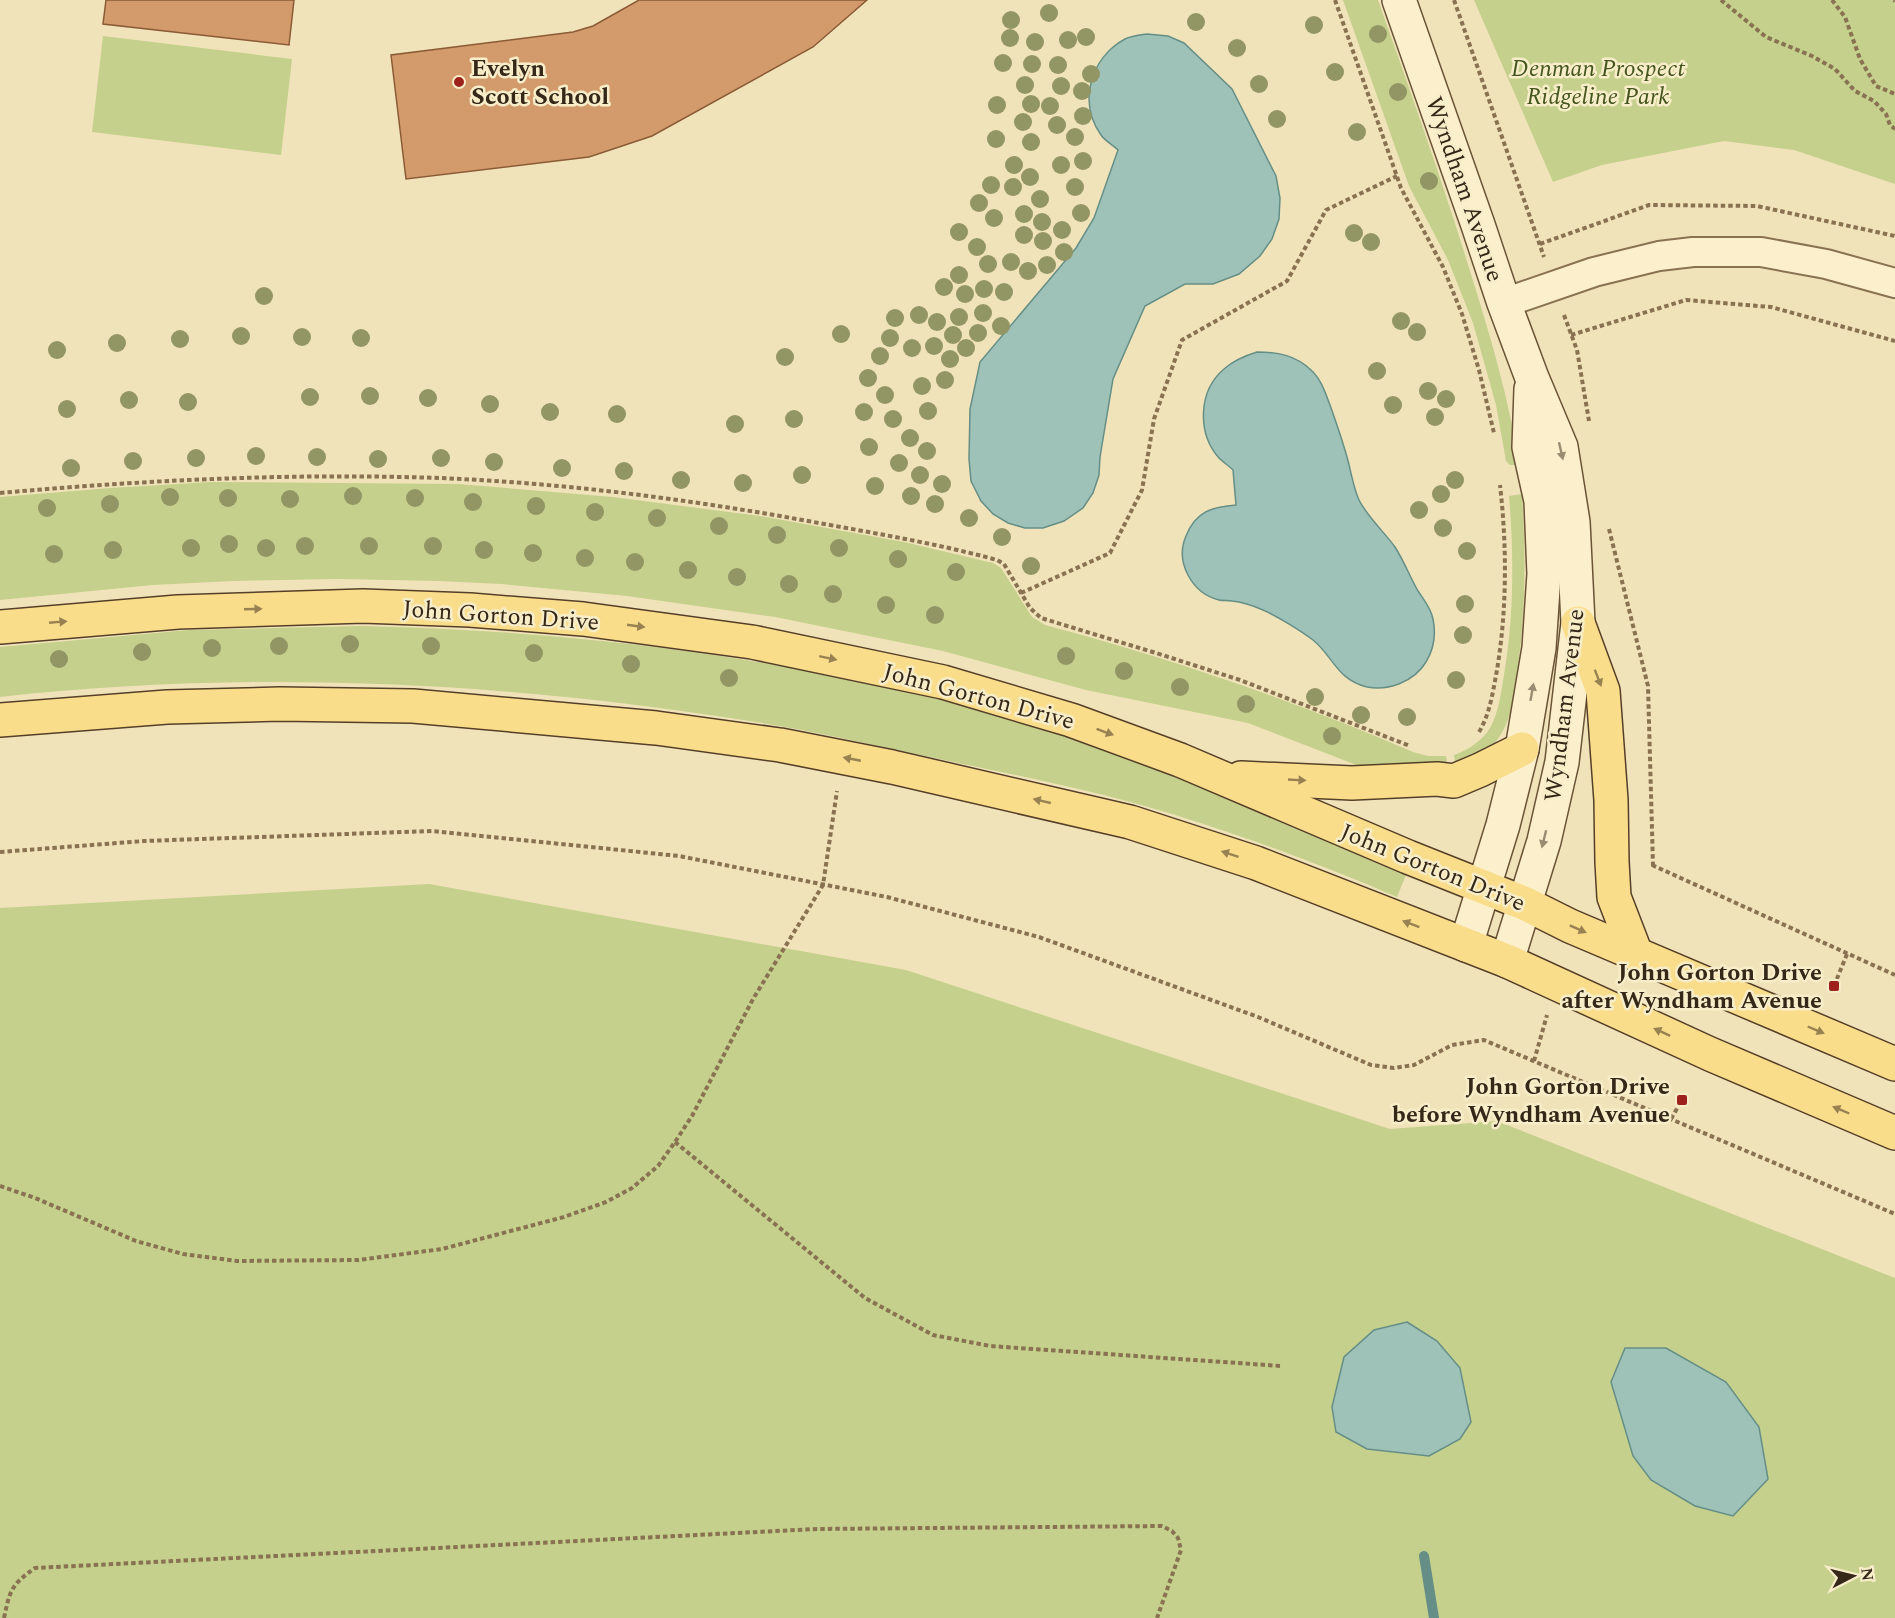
<svg xmlns="http://www.w3.org/2000/svg" width="1895" height="1618" viewBox="0 0 1895 1618" font-family="Spectral,serif">
	<style>
		.green { fill: #c5d08c }
		.water { fill: #9ec1b8; stroke: #658f86; stroke-width: 1.5 }
		.lines { fill: none; stroke-linecap: round; stroke-linejoin: round }
		.stream { stroke: #658f86; stroke-width: 10 }
		.building { fill: #d39b6b; stroke: #8a5b36; stroke-width: 1.5 }
		.street-casing { stroke: #897252; stroke-width: 32 }
		.secondary-casing { stroke: #6a5336; stroke-width: 36 }
		.primary-casing { stroke: #553f28; stroke-width: 36 }
		.path { stroke: #897252; stroke-width: 4; stroke-dasharray: 4.5 3; stroke-linecap: butt }
		.street { stroke: #fcf0cc; stroke-width: 28 }
		.secondary { stroke: #fcf0cc; stroke-width: 33 }
		.primary { stroke: #fadd8b; stroke-width: 33 }
		.tree { fill: #929564 }
		.oneway { fill: #998c72 }
		.oneway2 { fill: #988252 }
		.poi-dot { fill: #9d221d; stroke: #f8edc9; stroke-width: 2 }
		.labels { text-anchor: middle; stroke-width: 5; stroke-linejoin: round; paint-order: stroke }
		.poi-label { font-size: 24px; font-weight: bold; fill: #362819; stroke: #f8edc9; text-anchor: end }
		.park-label { font-size: 24px; font-style: italic; fill: #44551e; stroke: #f8edc9 }
		.street-label { font-size: 24px; fill: #362819; stroke: #f8edc9 }
	</style>
	<rect width="100%" height="100%" fill="#f1e3b9"/>
	<!-- green -->
	<g class="green">
		<path d="M1343 0H1378C1410 90 1442 180 1470 271 1490 335 1509 398 1519 465H1510L1506 461 1496 405 1473 323 1448 260 1409 186Z"/>
		<path d="M1474 0H1895V184L1794 150 1724 141 1602 165 1553 182Z"/>
		<path d="M103 36 292 59 281 155 92 132Z"/>
		<path d="M210 482 458 484 613 497 760 516 904 542 993 563 1001 568 1032 617 1045 625C1171 658 1294 701 1413 752L1428 756H1446L1447 762 1445 770 1364 768 1248 723 1086 690 943 651 775 617 627 596 501 584 439 581 338 579 233 581 153 585 0 600V497L110 488Z"/>
		<path d="M1522 494C1526 556 1526 617 1516 679 1513 699 1511 723 1497 740 1488 752 1472 758 1459 766L1455 762 1454 755C1468 750 1482 741 1490 728 1499 712 1501 692 1504 675 1514 615 1514 556 1509 496Z"/>
		<path d="M359 626C505 629 649 642 793 668 875 682 957 700 1037 726 1164 767 1284 824 1406 875L1397 897C1312 861 1224 828 1134 803 1061 783 985 769 911 753 859 742 808 730 756 722 507 682 252 669 0 697V647L189 630Z"/>
		<path d="M429 884 906 970 1390 1129 1497 1121 1895 1278V1618H0V908Z"/>
	</g>
	<!-- water -->
	<g class="water">
		<path d="M1147 34 1168 36 1184 43 1232 89 1276 176 1280 198 1279 219 1272 239 1260 256 1239 274 1213 284H1185L1145 306 1113 379 1100 457 1099 475 1093 493 1083 508 1064 521 1043 528H1025L1008 523 993 514 981 501 971 481 969 459 970 409 980 362 1076 248 1094 218 1118 150C1113 145 1105 141 1101 135 1078 102 1090 58 1125 39 1131 36 1140 35 1147 34Z"/>
		<path d="M1257 352C1278 352 1295 355 1311 370 1321 379 1325 392 1330 405 1336 422 1342 439 1347 457 1351 471 1353 487 1359 500 1366 515 1385 533 1395 547 1404 561 1410 577 1418 591 1424 600 1431 608 1433 619 1436 634 1434 649 1426 662 1414 682 1388 691 1367 687 1337 680 1333 656 1313 640 1301 631 1277 616 1263 610 1254 606 1242 602 1232 601 1228 600 1223 601 1219 600 1191 593 1175 561 1186 536 1196 511 1212 507 1236 505L1233 470C1229 466 1223 462 1219 458 1197 433 1198 391 1224 369 1234 360 1244 356 1257 352Z"/>
		<path d="M1407 1322 1437 1341 1460 1368 1471 1422 1460 1439 1429 1456 1367 1449 1336 1432 1332 1407 1344 1357 1374 1330Z"/>
		<path d="M1625 1348H1666L1726 1382 1759 1427 1768 1479 1733 1516 1695 1506 1651 1480 1633 1456 1611 1382Z"/>
	</g>
	<g class="lines">
		<!-- stream -->
		<path class="stream" d="M1424 1556 1434 1618"/>
	</g>
	<!-- building -->
	<g class="building">
		<path d="M106 0H294L289 45 103 24Z"/>
		<path d="M639 0H867L813 47 652 136 589 157 406 179 391 55 573 32 593 26Z"/>
	</g>
	<g class="lines">
		<!-- street casing -->
		<g class="street-casing">
			<path id="street" d="M1504 303 1594 272 1659 256 1693 252H1761L1826 264 1895 283"/>
		</g>
		<!-- secondary casing -->
		<g class="secondary-casing">
			<g id="secondary">
				<path d="M1399 0 1478 225 1504 303 1532 378 1561 447 1573 522 1578 623 1562 762 1544 841 1507 961"/>
				<path d="M1466 945 1503 825 1522 749 1539 648 1544 574 1541 501 1529 447 1531 389"/>
			</g>
		</g>
		<!-- primary casing -->
		<g class="primary-casing">
			<g id="primary">
				<path d="M1578 623 1603 691 1611 800 1612 862 1614 897 1636 954"/>
				<path d="M0 627 178 612 363 606 470 610 583 619 752 642 943 682 1071 720 1180 760 1408 857 1526 904 1570 926 1895 1064"/>
				<path d="M0 720 167 707 280 704 413 706 656 728 780 745 892 767 1130 822 1256 863 1507 961 1710 1054 1895 1133"/>
				<path d="M1241 778 1352 783 1437 779 1454 781 1480 770 1522 749"/>
			</g>
		</g>
		<!-- path -->
		<g class="path">
			<path d="M1335 0 1401 188 1443 267 1462 314 1479 370 1494 433"/>
			<path d="M1454 0 1544 257"/>
			<path d="M1721 0 1766 37 1812 56 1835 69 1855 91 1874 101 1886 114 1890 125 1895 129"/>
			<path d="M1832 0 1845 17 1860 59 1876 86 1895 94"/>
			<path d="M1894 0 1895 1"/>
			<path d="M1540 244 1649 205 1757 206 1895 236"/>
			<path d="M1564 315 1577 350 1589 421"/>
			<path d="M1571 335 1686 300 1771 307 1895 341"/>
			<path d="M0 493C146 480 292 473 439 478 566 483 694 500 819 523 879 534 939 544 997 560L1004 564 1030 608 1041 618 1156 653 1240 680 1410 746"/>
			<path d="M1609 529 1648 686 1653 866"/>
			<path d="M1021 593 1110 553 1142 490 1154 419 1182 340 1287 281 1326 210 1397 176"/>
			<path d="M1479 732C1490 714 1493 691 1497 670 1507 609 1507 547 1500 485"/>
			<path d="M0 852 144 841 432 831 679 856 887 897 1039 937 1258 1017 1371 1065 1394 1068 1414 1065 1452 1045 1484 1040 1895 1214"/>
			<path d="M1652 865 1895 975"/>
			<path d="M1834 986 1847 954"/>
			<path d="M1534 1061 1547 1015"/>
			<path d="M1671 1119 1682 1100"/>
			<path d="M675 1142 865 1298 933 1335 990 1346 1281 1366"/>
			<path d="M0 1186 35 1198 136 1241 183 1254 237 1261 358 1260 442 1249 564 1217 606 1202 632 1188 658 1166 675 1142 692 1116 753 999 823 885 837 791"/>
			<path d="M4 1618C10 1590 11 1585 35 1568L817 1529 1162 1526 1172 1531 1178 1538 1181 1550 1157 1618"/>
		</g>
		<!-- street -->
		<use href="#street" class="street"/>
		<!-- secondary -->
		<use href="#secondary" class="secondary"/>
		<!-- primary -->
		<use href="#primary" class="primary"/>
	</g>
	<!-- trees -->
	<g class="tree">
		<circle cx="1049" cy="13" r="9"/>
		<circle cx="1011" cy="20" r="9"/>
		<circle cx="1196" cy="22" r="9"/>
		<circle cx="1314" cy="25" r="9"/>
		<circle cx="1378" cy="34" r="9"/>
		<circle cx="1086" cy="37" r="9"/>
		<circle cx="1010" cy="38" r="9"/>
		<circle cx="1068" cy="40" r="9"/>
		<circle cx="1035" cy="42" r="9"/>
		<circle cx="1237" cy="48" r="9"/>
		<circle cx="1003" cy="63" r="9"/>
		<circle cx="1032" cy="64" r="9"/>
		<circle cx="1058" cy="65" r="9"/>
		<circle cx="1335" cy="72" r="9"/>
		<circle cx="1091" cy="74" r="9"/>
		<circle cx="1259" cy="84" r="9"/>
		<circle cx="1025" cy="85" r="9"/>
		<circle cx="1061" cy="86" r="9"/>
		<circle cx="1082" cy="91" r="9"/>
		<circle cx="1398" cy="92" r="9"/>
		<circle cx="1031" cy="104" r="9"/>
		<circle cx="997" cy="105" r="9"/>
		<circle cx="1050" cy="106" r="9"/>
		<circle cx="1083" cy="116" r="9"/>
		<circle cx="1277" cy="119" r="9"/>
		<circle cx="1023" cy="122" r="9"/>
		<circle cx="1057" cy="125" r="9"/>
		<circle cx="1357" cy="132" r="9"/>
		<circle cx="1075" cy="137" r="9"/>
		<circle cx="996" cy="139" r="9"/>
		<circle cx="1031" cy="142" r="9"/>
		<circle cx="1083" cy="161" r="9"/>
		<circle cx="1014" cy="165" r="9"/>
		<circle cx="1061" cy="165" r="9"/>
		<circle cx="1030" cy="177" r="9"/>
		<circle cx="1429" cy="181" r="9"/>
		<circle cx="991" cy="185" r="9"/>
		<circle cx="1013" cy="187" r="9"/>
		<circle cx="1075" cy="187" r="9"/>
		<circle cx="1040" cy="199" r="9"/>
		<circle cx="979" cy="203" r="9"/>
		<circle cx="1081" cy="213" r="9"/>
		<circle cx="1024" cy="214" r="9"/>
		<circle cx="994" cy="218" r="9"/>
		<circle cx="1042" cy="222" r="9"/>
		<circle cx="1062" cy="230" r="9"/>
		<circle cx="959" cy="232" r="9"/>
		<circle cx="1354" cy="233" r="9"/>
		<circle cx="1024" cy="235" r="9"/>
		<circle cx="1043" cy="241" r="9"/>
		<circle cx="1371" cy="242" r="9"/>
		<circle cx="977" cy="247" r="9"/>
		<circle cx="1064" cy="252" r="9"/>
		<circle cx="1011" cy="262" r="9"/>
		<circle cx="988" cy="264" r="9"/>
		<circle cx="1047" cy="265" r="9"/>
		<circle cx="1028" cy="271" r="9"/>
		<circle cx="959" cy="275" r="9"/>
		<circle cx="944" cy="287" r="9"/>
		<circle cx="984" cy="289" r="9"/>
		<circle cx="1004" cy="292" r="9"/>
		<circle cx="965" cy="294" r="9"/>
		<circle cx="264" cy="296" r="9"/>
		<circle cx="983" cy="313" r="9"/>
		<circle cx="919" cy="315" r="9"/>
		<circle cx="959" cy="317" r="9"/>
		<circle cx="895" cy="318" r="9"/>
		<circle cx="1401" cy="321" r="9"/>
		<circle cx="937" cy="322" r="9"/>
		<circle cx="1001" cy="326" r="9"/>
		<circle cx="1417" cy="332" r="9"/>
		<circle cx="978" cy="333" r="9"/>
		<circle cx="841" cy="334" r="9"/>
		<circle cx="953" cy="335" r="9"/>
		<circle cx="241" cy="336" r="9"/>
		<circle cx="302" cy="337" r="9"/>
		<circle cx="361" cy="338" r="9"/>
		<circle cx="890" cy="338" r="9"/>
		<circle cx="180" cy="339" r="9"/>
		<circle cx="117" cy="343" r="9"/>
		<circle cx="934" cy="346" r="9"/>
		<circle cx="912" cy="348" r="9"/>
		<circle cx="966" cy="348" r="9"/>
		<circle cx="57" cy="350" r="9"/>
		<circle cx="880" cy="356" r="9"/>
		<circle cx="785" cy="357" r="9"/>
		<circle cx="950" cy="359" r="9"/>
		<circle cx="1377" cy="371" r="9"/>
		<circle cx="868" cy="378" r="9"/>
		<circle cx="945" cy="380" r="9"/>
		<circle cx="922" cy="386" r="9"/>
		<circle cx="1428" cy="391" r="9"/>
		<circle cx="885" cy="395" r="9"/>
		<circle cx="370" cy="396" r="9"/>
		<circle cx="310" cy="397" r="9"/>
		<circle cx="428" cy="398" r="9"/>
		<circle cx="1446" cy="399" r="9"/>
		<circle cx="129" cy="400" r="9"/>
		<circle cx="188" cy="402" r="9"/>
		<circle cx="490" cy="404" r="9"/>
		<circle cx="1393" cy="405" r="9"/>
		<circle cx="67" cy="409" r="9"/>
		<circle cx="928" cy="411" r="9"/>
		<circle cx="550" cy="412" r="9"/>
		<circle cx="864" cy="412" r="9"/>
		<circle cx="617" cy="414" r="9"/>
		<circle cx="1435" cy="417" r="9"/>
		<circle cx="794" cy="419" r="9"/>
		<circle cx="893" cy="419" r="9"/>
		<circle cx="735" cy="424" r="9"/>
		<circle cx="910" cy="438" r="9"/>
		<circle cx="869" cy="447" r="9"/>
		<circle cx="927" cy="451" r="9"/>
		<circle cx="256" cy="456" r="9"/>
		<circle cx="317" cy="457" r="9"/>
		<circle cx="196" cy="458" r="9"/>
		<circle cx="441" cy="458" r="9"/>
		<circle cx="378" cy="459" r="9"/>
		<circle cx="133" cy="461" r="9"/>
		<circle cx="494" cy="462" r="9"/>
		<circle cx="899" cy="463" r="9"/>
		<circle cx="71" cy="468" r="9"/>
		<circle cx="562" cy="468" r="9"/>
		<circle cx="624" cy="471" r="9"/>
		<circle cx="802" cy="475" r="9"/>
		<circle cx="920" cy="475" r="9"/>
		<circle cx="681" cy="480" r="9"/>
		<circle cx="1455" cy="480" r="9"/>
		<circle cx="743" cy="483" r="9"/>
		<circle cx="942" cy="484" r="9"/>
		<circle cx="875" cy="486" r="9"/>
		<circle cx="1441" cy="494" r="9"/>
		<circle cx="353" cy="496" r="9"/>
		<circle cx="911" cy="496" r="9"/>
		<circle cx="170" cy="497" r="9"/>
		<circle cx="228" cy="498" r="9"/>
		<circle cx="415" cy="498" r="9"/>
		<circle cx="290" cy="499" r="9"/>
		<circle cx="473" cy="502" r="9"/>
		<circle cx="110" cy="504" r="9"/>
		<circle cx="935" cy="504" r="9"/>
		<circle cx="536" cy="506" r="9"/>
		<circle cx="47" cy="508" r="9"/>
		<circle cx="1419" cy="510" r="9"/>
		<circle cx="595" cy="512" r="9"/>
		<circle cx="657" cy="518" r="9"/>
		<circle cx="969" cy="518" r="9"/>
		<circle cx="719" cy="526" r="9"/>
		<circle cx="1443" cy="528" r="9"/>
		<circle cx="777" cy="535" r="9"/>
		<circle cx="1002" cy="537" r="9"/>
		<circle cx="229" cy="544" r="9"/>
		<circle cx="305" cy="546" r="9"/>
		<circle cx="369" cy="546" r="9"/>
		<circle cx="433" cy="546" r="9"/>
		<circle cx="191" cy="548" r="9"/>
		<circle cx="266" cy="548" r="9"/>
		<circle cx="839" cy="548" r="9"/>
		<circle cx="113" cy="550" r="9"/>
		<circle cx="484" cy="550" r="9"/>
		<circle cx="1467" cy="551" r="9"/>
		<circle cx="533" cy="553" r="9"/>
		<circle cx="54" cy="554" r="9"/>
		<circle cx="585" cy="558" r="9"/>
		<circle cx="898" cy="559" r="9"/>
		<circle cx="635" cy="562" r="9"/>
		<circle cx="1031" cy="566" r="9"/>
		<circle cx="688" cy="570" r="9"/>
		<circle cx="956" cy="572" r="9"/>
		<circle cx="737" cy="577" r="9"/>
		<circle cx="789" cy="584" r="9"/>
		<circle cx="833" cy="594" r="9"/>
		<circle cx="1465" cy="604" r="9"/>
		<circle cx="886" cy="605" r="9"/>
		<circle cx="935" cy="615" r="9"/>
		<circle cx="1463" cy="635" r="9"/>
		<circle cx="350" cy="644" r="9"/>
		<circle cx="279" cy="646" r="9"/>
		<circle cx="431" cy="646" r="9"/>
		<circle cx="212" cy="648" r="9"/>
		<circle cx="142" cy="652" r="9"/>
		<circle cx="534" cy="653" r="9"/>
		<circle cx="1066" cy="656" r="9"/>
		<circle cx="59" cy="659" r="9"/>
		<circle cx="631" cy="664" r="9"/>
		<circle cx="1124" cy="671" r="9"/>
		<circle cx="729" cy="678" r="9"/>
		<circle cx="1456" cy="680" r="9"/>
		<circle cx="1180" cy="687" r="9"/>
		<circle cx="1315" cy="697" r="9"/>
		<circle cx="1246" cy="704" r="9"/>
		<circle cx="1361" cy="715" r="9"/>
		<circle cx="1407" cy="717" r="9"/>
		<circle cx="1332" cy="736" r="9"/>
	</g>
	<!-- one-way arrows -->
	<defs><path id="oneway-solid" d="M-6-.8H1V-3.2L6.5 0L1 3.2V.8H-6Z" transform="scale(1.5)"/></defs>
	<g class="oneway">
		<use href="#oneway-solid" transform="translate(1561 451) rotate(77)"/>
		<use href="#oneway-solid" transform="translate(1532 692) rotate(-80)"/>
		<use href="#oneway-solid" transform="translate(1544 839) rotate(104)"/>
	</g>
	<g class="oneway2">
		<use href="#oneway-solid" transform="translate(253 609) rotate(-2)"/>
		<use href="#oneway-solid" transform="translate(58 622) rotate(-5)"/>
		<use href="#oneway-solid" transform="translate(636 626) rotate(8)"/>
		<use href="#oneway-solid" transform="translate(828 658) rotate(12)"/>
		<use href="#oneway-solid" transform="translate(1598 678) rotate(69)"/>
		<use href="#oneway-solid" transform="translate(1105 732) rotate(20)"/>
		<use href="#oneway-solid" transform="translate(852 759) rotate(-169)"/>
		<use href="#oneway-solid" transform="translate(1297 780) rotate(3)"/>
		<use href="#oneway-solid" transform="translate(1042 801) rotate(-167)"/>
		<use href="#oneway-solid" transform="translate(1230 854) rotate(-162)"/>
		<use href="#oneway-solid" transform="translate(1411 924) rotate(-159)"/>
		<use href="#oneway-solid" transform="translate(1578 929) rotate(24)"/>
		<use href="#oneway-solid" transform="translate(1816 1030) rotate(23)"/>
		<use href="#oneway-solid" transform="translate(1662 1032) rotate(-155)"/>
		<use href="#oneway-solid" transform="translate(1841 1110) rotate(-157)"/>
	</g>
	<!-- markers -->
	<g class="poi-dot">
		<circle cx="459" cy="82" r="6"/>
		<rect x="1828" y="980" width="12" height="12" rx="3"/>
		<rect x="1676" y="1094" width="12" height="12" rx="3"/>
	</g>
	<g class="labels">
		<!-- poi labels -->
		<g class="poi-label">
			<text x="471" y="76" text-anchor="start">Evelyn<tspan x="471" dy="28">Scott School</tspan></text>
			<text x="1822" y="980">John Gorton Drive<tspan x="1822" dy="28">after Wyndham Avenue</tspan></text>
			<text x="1670" y="1094">John Gorton Drive<tspan x="1670" dy="28">before Wyndham Avenue</tspan></text>
		</g>
		<!-- park labels -->
		<g class="park-label">
			<text x="1598" y="76">Denman Prospect<tspan x="1598" dy="28">Ridgeline Park</tspan></text>
		</g>
		<!-- street labels -->
		<g class="street-label">
			<text transform="translate(1465 189) rotate(71)" y="8">Wyndham Avenue</text>
			<text transform="translate(501 615) rotate(4)" y="8">John Gorton Drive</text>
			<text transform="translate(979 696) rotate(15)" y="8">John Gorton Drive</text>
			<text transform="translate(1564 705) rotate(-83)" y="8">Wyndham Avenue</text>
			<text transform="translate(1433 867) rotate(22)" y="8">John Gorton Drive</text>
		</g>
	</g>
	<!-- north arrow -->
	<g transform="translate(1853 1576) rotate(83)" stroke="#f8edc9" stroke-width="4.5" paint-order="stroke">
	<path d="M0-4.5L10 22L0 15L-10 22Z" fill="#362819"/>
	<text y="-9" font-size="16" font-weight="bold" text-anchor="middle" fill="#362819">N</text>
	</g>
</svg>
